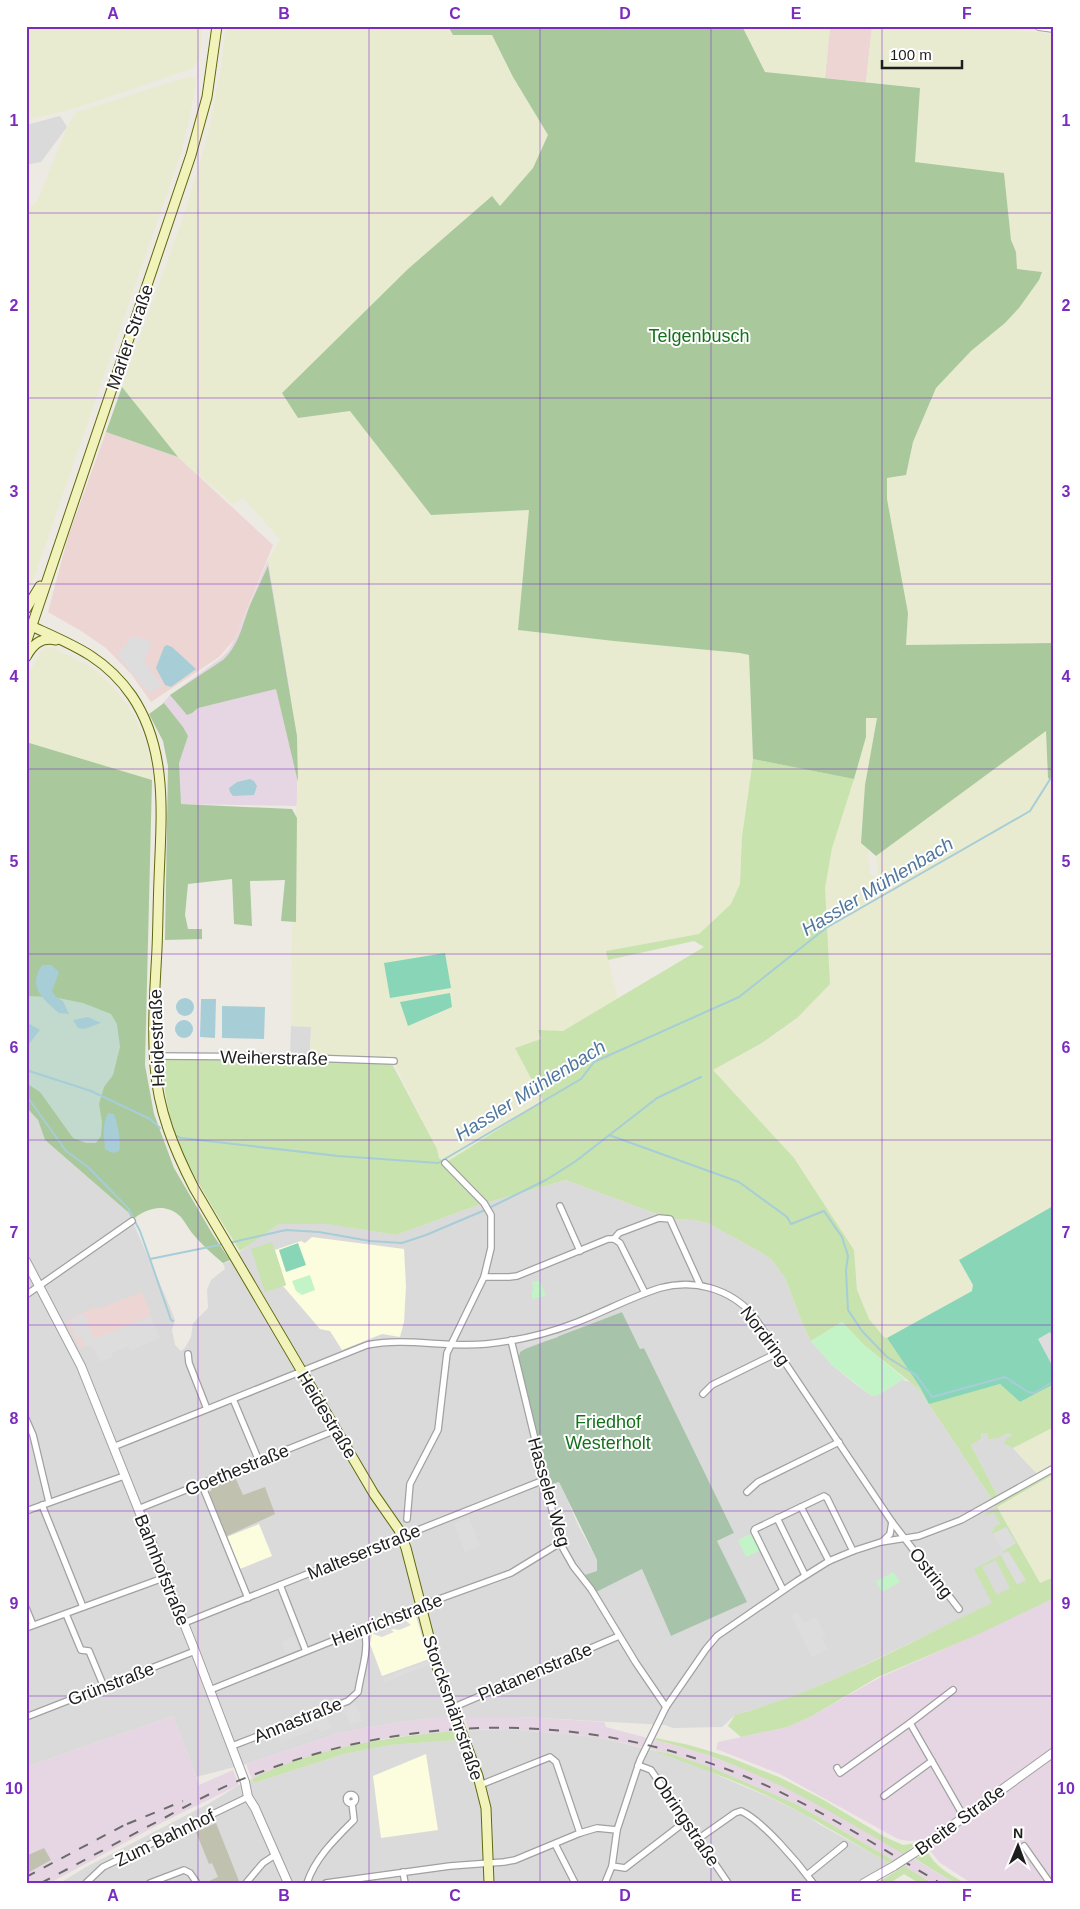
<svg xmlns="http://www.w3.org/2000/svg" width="1080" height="1909" viewBox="0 0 1080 1909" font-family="Arial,sans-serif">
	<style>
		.residential { fill: #dbdada; fill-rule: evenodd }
		.commercial { fill: #edd5d4 }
		.industrial { fill: #e6d6e3 }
		.education { fill: #fcfcde }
		.construction { fill: #c1c1b0 }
		.farmland { fill: #e9ebd0 }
		.grass { fill: #c8e3ad; fill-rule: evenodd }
		.forest { fill: #a9c99c }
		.wetland { fill: #c2dace }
		.cemetery { fill: #a7c4ab }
		.park { fill: #c3f4c7 }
		.pitch { fill: #88d6b7 }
		.parking { fill: #ddd }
		.water { fill: #a7cdd7 }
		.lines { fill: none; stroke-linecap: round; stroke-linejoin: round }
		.stream { stroke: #a7cdd7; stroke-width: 2 }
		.minor-casing { stroke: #a1a1a1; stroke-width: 8 }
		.tertiary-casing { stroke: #a1a1a1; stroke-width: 10 }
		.secondary-casing { stroke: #60690e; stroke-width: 11 }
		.minor { stroke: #fff; stroke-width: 5.5 }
		.tertiary { stroke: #fff; stroke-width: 8 }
		.secondary { stroke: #f1f3bb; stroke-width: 9 }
		.rail { stroke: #6b6b6b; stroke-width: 2; stroke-dasharray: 10 10; stroke-linecap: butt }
		.tertiary-bridge-casing { stroke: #a1a1a1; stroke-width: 10; stroke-linecap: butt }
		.tertiary-bridge { stroke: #fff; stroke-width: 8 }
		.grid { fill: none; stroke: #7b2cbf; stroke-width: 1; stroke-opacity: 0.55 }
		.labels { text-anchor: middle; stroke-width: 4; stroke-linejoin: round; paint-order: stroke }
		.park-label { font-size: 18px; fill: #15711b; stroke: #fff }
		.street-label { font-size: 18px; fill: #1d1d1d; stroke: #fff }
		.water-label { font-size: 19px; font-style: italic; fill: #4f779d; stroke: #fff }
		.neatline { fill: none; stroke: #7b2cbf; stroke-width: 2 }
		.grid-label { font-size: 16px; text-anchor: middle; font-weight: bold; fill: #7b2cbf }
	</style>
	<rect width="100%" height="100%" fill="#edeae3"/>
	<!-- residential -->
	<g class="residential">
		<path d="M60 116 67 127 41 162 26 165V125Z"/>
		<path d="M291 1026 311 1027 310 1056H290Z"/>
		<path d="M26 1107 38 1120 45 1140 129 1213 169 1305 175 1320 172 1330 175 1345 181 1351 185 1348 191 1337 193 1323 208 1308 207 1290 211 1280 225 1269 223 1263 228 1262 252 1242 279 1224H328L396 1235 478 1205 566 1180 670 1219 694 1220 707 1223 759 1251 772 1260 785 1278 803 1325 811 1341 832 1365 854 1383 872 1396 878 1395 902 1380 911 1382 919 1389 997 1507 1040 1583 941 1628 848 1673 785 1701 735 1715 722 1727 673 1728 665 1725 522 1717 429 1718 364 1728 333 1735 246 1764 196 1777 173 1716 26 1767ZM622 1312 640 1349 644 1348 734 1533 717 1541 746 1602 671 1636 642 1569 597 1571V1560L578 1525 567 1499 559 1482 552 1483 541 1450 518 1359 520 1352 525 1349Z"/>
		<path d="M980 1433H988V1438H999L1008 1433 1012 1436 1004 1444 1013 1448 1039 1476 999 1499 971 1445 979 1440Z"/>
		<path d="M507 1729 598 1737 651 1750 703 1769 769 1797 806 1815 819 1824 889 1863 859 1883H60L86 1867 208 1804 239 1785 252 1779 254 1783 344 1754 390 1745 457 1740 455 1731Z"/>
	</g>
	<!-- commercial -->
	<g class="commercial">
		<path d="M830 26H872L866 82 825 78Z"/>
		<path d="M106 432 178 457 273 545 235 639 219 657 151 702 132 675 106 648 81 631 48 612 68 537Z"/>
		<path d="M142 1292 160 1338 130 1351 128 1347 111 1353 112 1357 100 1362 94 1348 88 1345 80 1349 66 1321 86 1311 97 1307 98 1309Z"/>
	</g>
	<!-- industrial -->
	<g class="industrial">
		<path d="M268 560 290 691 297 751V806L170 804 168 766 164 740 153 714 170 695 221 658 228 651 235 639Z"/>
		<path d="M1054 1598V1883H971L939 1862 922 1840 908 1841 898 1839 780 1774 716 1749 718 1742 788 1727 812 1716 879 1678 978 1634Z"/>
		<path d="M173 1716 199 1785 233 1770 239 1785 167 1820 50 1883H26V1767Z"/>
		<path d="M450 1717 455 1731 394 1737 354 1745 287 1764 252 1779 246 1764 333 1735 364 1728 429 1718Z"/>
		<path d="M464 1717H522L604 1722 606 1727 692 1750 751 1771 781 1785 823 1806 955 1883H933L796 1804 709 1767 671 1754 598 1737 507 1729 468 1730Z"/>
	</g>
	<!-- education -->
	<g class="education">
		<path d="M312 1237 404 1249 406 1286 404 1322 400 1337 382 1334 342 1350 330 1331 320 1329 283 1286 286 1285 275 1250 301 1241 305 1243Z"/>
		<path d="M259 1524 272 1556 240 1569 227 1537Z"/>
		<path d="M415 1613 429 1659 382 1676 370 1644 373 1629Z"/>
		<path d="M426 1754 438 1830 381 1838 373 1776Z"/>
	</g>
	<!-- construction -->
	<g class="construction">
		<path d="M235 1477 243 1495 265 1487 275 1514 227 1536 209 1492 211 1491 213 1485Z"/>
		<path d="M216 1823 239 1881 238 1883H205L218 1877 212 1863 209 1864 196 1832Z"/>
		<path d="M44 1848 51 1860 26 1874V1856Z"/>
	</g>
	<!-- farmland -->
	<g class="farmland">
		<path d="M26 26H203L199 60 191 69 88 104 61 112 26 120Z"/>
		<path d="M226 26H448L454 35H492L513 77 548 135 533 168 500 207 492 196 298 418 350 411 431 515 529 510 519 630 740 653 749 655 753 759 742 837 740 884 731 904 699 934 606 951 618 1000 563 1031 538 1030 542 1039 543 1101 445 1163 439 1158 437 1149 389 1053 383 1058 310 1056 311 1027 291 1026 292 893 298 776 297 751 290 691 268 560 280 539 243 498 233 504 178 457 122 387 183 217 201 159 209 129 221 68Z"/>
		<path d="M742 26H830L825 78 765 72Z"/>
		<path d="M872 26H976L1054 34V643L906 645 908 613 887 499V478L906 475 913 442 936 388 971 351 1005 323 1042 272 1017 269 1016 252 1011 240 1004 173 915 162 920 88 866 82Z"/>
		<path d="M191 76 196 80 194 96 182 150 34 578 26 593V210L37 202 67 127 73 116 77 112Z"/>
		<path d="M51 647 91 667 112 686 125 702 135 718 147 745 152 768V780L26 742V679L42 650Z"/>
		<path d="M877 717 865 785 861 843 868 849 870 874 876 877 878 897 880 893 876 856 1046 730 1048 778 1054 782V1208L1052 1206 959 1260 973 1285 972 1291 887 1338 884 1337 869 1319 857 1290 854 1250 794 1158 713 1070 762 1044 797 1019 826 928 825 888 832 848 866 737V718Z"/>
		<path d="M1054 1427V1468L1039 1476 1013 1448Z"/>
		<path d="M1054 1474V1577L1040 1583 997 1507Z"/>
	</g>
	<!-- grass -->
	<g class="grass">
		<path d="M753 759 854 779 832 848 825 888 830 984 797 1018 762 1043 713 1070 794 1158 854 1250 857 1290 869 1319 884 1337 887 1338 920 1387 929 1403 1000 1384 1020 1402 1054 1384V1427L1013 1448 1004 1444 1007 1438 1012 1436 1008 1433 999 1438 988 1439V1433H981V1439L971 1445 999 1499 1054 1468V1474L997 1507 1040 1583 1054 1577V1598L979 1634 878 1677 812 1716 788 1727 741 1737 728 1726 735 1715C825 1691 907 1643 992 1603L974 1569 1001 1555 1007 1568 1021 1575 1007 1552 1004 1553 1003 1551 1016 1543 1006 1527 993 1534 992 1532 994 1530 993 1528 1000 1524 994 1512 986 1516 985 1514 997 1507 919 1389 865 1346 842 1322 811 1341 803 1325 785 1278 772 1260 759 1251 707 1223 694 1220 670 1219 566 1180 478 1205 396 1235 327 1224H279L240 1251C205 1194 160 1132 164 1062L168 1058 391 1062 437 1149 439 1158 445 1163 543 1101 515 1048 541 1039 538 1030 563 1031 704 947 694 941 608 960 606 951 699 934 731 904 740 884 742 837ZM996 1560 1010 1588 997 1595 982 1567Z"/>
		<path d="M272 1242 286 1285 265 1292 251 1249Z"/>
		<path d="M455 1731 458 1740 390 1745 344 1754 254 1783 252 1779C314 1748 386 1737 455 1731Z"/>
		<path d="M656 1738 689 1745 729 1757 781 1778 822 1799 885 1837 903 1845 918 1843 903 1854C822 1806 748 1762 655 1740Z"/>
		<path d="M651 1750 671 1754 710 1767 796 1804 893 1860 889 1863C850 1841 812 1817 772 1798 733 1779 691 1765 651 1750Z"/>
		<path d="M927 1851C935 1867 950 1874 964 1883H955L915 1859Z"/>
		<path d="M904 1866 932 1883H919L904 1874 890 1883H877Z"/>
	</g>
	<!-- forest -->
	<g class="forest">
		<path d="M448 26H742L765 72 920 88 915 162 1004 173 1011 240 1016 252 1017 269 1042 272 1039 280 1019 308 1005 323 971 351 936 388 913 442 906 475 887 478V499L908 613 906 645 1054 643V782L1048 778 1046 731 876 856 861 843 865 785 877 718H866V737L854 779 753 759 749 655 740 653 614 641 518 630 529 510 431 515 350 411 298 418 282 393 408 269 492 196 500 206 533 168 548 135 513 77 492 35H453Z"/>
		<path d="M122 387 178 457 106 432Z"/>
		<path d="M268 566 297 736 298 782 276 689 198 708 192 713 187 715 170 695 223 660C239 645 242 626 250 605 256 592 262 579 268 566Z"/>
		<path d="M164 703 183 727 188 736 179 763 181 804 292 809 297 818 296 922 281 921 285 880 250 881 252 926 234 924 232 879 188 884 185 915 188 929H202V939L165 940 168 766 163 741 149 714Z"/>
		<path d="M26 742 152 780 145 1065 154 1114 174 1168 213 1235 230 1260 223 1263C212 1254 201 1244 192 1233 188 1228 185 1222 181 1217 165 1202 147 1208 132 1220L129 1213 45 1140 38 1120 26 1107Z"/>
	</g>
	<!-- wetland -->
	<path class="wetland" d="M26 996 53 997 83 1003 111 1014 117 1024 120 1047 113 1075 104 1087 99 1104 102 1122 101 1136 96 1143H86L73 1138 40 1092 26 1083Z"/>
	<!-- cemetery -->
	<path class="cemetery" d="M622 1312 640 1349 644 1348 734 1533 717 1541 747 1602 671 1636 642 1569 596 1592 585 1575 597 1571V1560L559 1482 552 1484 541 1450 518 1359 520 1352 525 1349Z"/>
	<!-- park -->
	<g class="park">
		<path d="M310 1275 315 1290 302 1295 296 1291 292 1281Z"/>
		<path d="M540 1281 546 1296 532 1299V1291L534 1290 532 1282Z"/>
		<path d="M842 1322 865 1346 906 1380H902L878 1395 872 1396 832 1365 811 1341Z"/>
		<path d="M753 1533 761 1550 746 1557 738 1540Z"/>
		<path d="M893 1572 900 1582 882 1592 876 1582Z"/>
	</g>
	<!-- pitch -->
	<g class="pitch">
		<path d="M445 953 451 988 390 998 384 963Z"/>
		<path d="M450 993 452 1007 408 1026 400 1002Z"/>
		<path d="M1053 1206 1054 1384 1020 1402 1000 1384 929 1404 920 1387 887 1338 972 1291 973 1285 959 1260Z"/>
		<path d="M298 1243 306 1265 286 1272 279 1250Z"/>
	</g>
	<!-- parking -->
	<g class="parking">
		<path d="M133 637H137L152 642 144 661 162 686 149 693 117 655 130 639Z"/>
		<path d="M84 1314 94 1339 151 1316 160 1338 130 1351 128 1347 111 1353 112 1357 100 1362 95 1348 89 1345 85 1347 81 1337 77 1338 74 1335 75 1334 70 1320Z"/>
		<path d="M1050 1332 1054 1339V1369L1038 1339Z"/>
		<path d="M556 1333 558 1337 525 1347 521 1342Z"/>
		<path d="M469 1517 480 1546 465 1552 454 1523Z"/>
		<path d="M1006 1527 1016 1543 1003 1551 993 1534Z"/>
		<path d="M1008 1551 1026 1580 1017 1585 1001 1555Z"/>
		<path d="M797 1612 804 1623 816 1617 826 1636 822 1639 828 1649 812 1657 791 1616Z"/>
		<path d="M407 1617 406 1621 411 1625 399 1630 394 1629 391 1630 394 1632 382 1637 373 1634 375 1630Z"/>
		<path d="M294 1636 299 1649 286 1654 281 1642Z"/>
		<path d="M428 1661 429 1665 385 1682 383 1678Z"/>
		<path d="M355 1703 362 1721 350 1725 343 1708Z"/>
		<path d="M326 1715 331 1728 320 1732 318 1728 281 1742 278 1733Z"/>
	</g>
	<!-- water -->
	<g class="water">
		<path d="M167 645 172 647 196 669 171 687 165 685 156 668 164 647Z"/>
		<path d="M250 779 254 781 257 786 254 795 233 796 230 792 229 788 237 782Z"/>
		<path d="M42 965H51L59 972 52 991 56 997 63 1001 69 1014 59 1013C43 999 27 987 42 965Z"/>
		<circle cx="185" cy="1007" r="9"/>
		<path d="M201 999H216L215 1038 200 1037Z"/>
		<path d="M222 1006 265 1007 264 1039 222 1038Z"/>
		<path d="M88 1017 101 1023 84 1029 78 1028 73 1020Z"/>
		<circle cx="184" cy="1029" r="9"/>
		<path d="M26 1022 40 1030 28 1045H26Z"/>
		<path d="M108 1113 114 1114C117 1121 122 1144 119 1151L112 1153 105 1149C104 1138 102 1123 108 1113Z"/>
	</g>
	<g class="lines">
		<!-- stream -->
		<g class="stream">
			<path d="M26 1070 91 1091 150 1119 160 1128"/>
			<path d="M26 1095 66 1151 87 1166 128 1208 140 1231 150 1259 224 1244"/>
			<path d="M609 1135 739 1182 787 1217 791 1224 824 1211 842 1237 848 1256 846 1270 848 1310 862 1331 887 1357 916 1375 932 1397 1005 1377 1028 1392 1034 1393 1054 1381"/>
			<path d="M176 1136 181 1138 338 1156 438 1163 581 1079 594 1062 739 997 826 928 1030 811 1054 773"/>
			<path d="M489 1208 546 1180 576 1161 657 1098 701 1077"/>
			<path d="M229 1243 286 1230 319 1232 370 1241 402 1243 426 1235 485 1210"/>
			<path d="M150 1259 171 1320 173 1321"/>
		</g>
		<!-- minor casing -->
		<g class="minor-casing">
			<g id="minor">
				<path d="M154 1056 280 1057 394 1061"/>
				<path d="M560 1206 580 1251"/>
				<path d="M614 1239 620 1243 645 1293"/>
				<path d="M484 1277H509L517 1276 608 1239H614L619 1233 659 1218 670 1219 700 1285"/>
				<path d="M26 1295 132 1221"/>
				<path d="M511 1340 560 1543 573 1566 591 1589 636 1663 666 1707"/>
				<path d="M188 1354 189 1363 207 1409"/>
				<path d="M703 1394 712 1385 779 1352"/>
				<path d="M233 1399 259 1461"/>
				<path d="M26 1419 33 1435 49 1502"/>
				<path d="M113 1447 367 1345C406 1337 446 1348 486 1344 516 1341 547 1334 575 1323 604 1312 631 1297 660 1288 694 1279 729 1288 753 1315L892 1522 959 1609"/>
				<path d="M202 1485 248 1598"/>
				<path d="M747 1492 758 1482 839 1442"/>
				<path d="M42 1505 83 1607"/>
				<path d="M801 1507 829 1561"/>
				<path d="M138 1509 336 1430"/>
				<path d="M26 1511 124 1476"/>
				<path d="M777 1518 805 1575"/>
				<path d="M407 1519 410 1484 438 1430 447 1353 484 1277 491 1248V1215L484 1203 445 1163"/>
				<path d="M883 1541 890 1534 892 1522"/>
				<path d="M280 1585 306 1651"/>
				<path d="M783 1590 754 1531 755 1529 824 1496 827 1498 853 1551"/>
				<path d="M26 1608 33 1625"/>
				<path d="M66 1614 81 1650 89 1651 104 1687"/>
				<path d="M184 1623 544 1480"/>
				<path d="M26 1628 166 1577"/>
				<path d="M210 1690 417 1607 511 1573 560 1543"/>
				<path d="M452 1708 619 1636"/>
				<path d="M26 1717 195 1651"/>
				<path d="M910 1723 964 1817"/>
				<path d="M232 1746 348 1701 358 1692C361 1671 370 1649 364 1628"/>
				<path d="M638 1765 651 1770 728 1883"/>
				<path d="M837 1768 840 1773 910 1723 953 1690"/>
				<path d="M480 1785 550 1757 556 1762 580 1833"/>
				<circle cx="351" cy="1799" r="4.5"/>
				<path d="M884 1796 932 1761"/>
				<path d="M698 1839 735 1813 741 1811C763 1821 798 1863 813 1883"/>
				<path d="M555 1844 575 1883"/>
				<path d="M1024 1846 1050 1883"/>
				<path d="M612 1866 625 1868 686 1821"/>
				<path d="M403 1872 405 1883"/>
				<path d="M807 1875 844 1845"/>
				<path d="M86 1883 103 1867 248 1797"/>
				<path d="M150 1883 184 1870 190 1873 197 1883"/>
				<path d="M246 1883 263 1863 275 1855"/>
				<path d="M307 1883C315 1858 336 1838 354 1820L352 1803"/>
				<path d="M326 1883 450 1866 504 1862 515 1860 580 1833 597 1828 617 1830"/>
				<path d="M605 1883 612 1866 617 1830 640 1760 666 1707 706 1649 717 1636 797 1581 829 1561 853 1551 881 1542 919 1536 961 1520 1054 1468"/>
			</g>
		</g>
		<!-- tertiary casing -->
		<g class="tertiary-casing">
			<g id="tertiary">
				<path d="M1039 26 1054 28"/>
				<path d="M26 1261 81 1366 195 1651 245 1782 248 1797 255 1808 288 1883"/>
				<path d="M914 1853 1054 1752"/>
				<path d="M864 1883 894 1866"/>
			</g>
		</g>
		<!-- secondary casing -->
		<g class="secondary-casing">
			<g id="secondary">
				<path d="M26 609 40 586"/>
				<path d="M31 626C73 645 105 657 132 696 169 751 161 818 159 880 158 903 158 926 157 949 155 987 152 1027 155 1066 158 1110 174 1149 194 1188L374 1494 399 1530 406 1548 436 1664 478 1776 486 1808 489 1883"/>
				<path d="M26 643 191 155 207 97 217 26"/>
				<path d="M26 657C33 644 41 637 56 640"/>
			</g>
		</g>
		<!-- minor -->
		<use href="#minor" class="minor"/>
		<!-- tertiary -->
		<use href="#tertiary" class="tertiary"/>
		<!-- secondary -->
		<use href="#secondary" class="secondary"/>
		<!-- rail -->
		<g class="rail">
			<path d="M127 1824 183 1801"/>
			<path d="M26 1877 132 1821"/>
			<path d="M41 1883C83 1861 124 1839 166 1817 194 1802 223 1786 253 1775 414 1712 588 1711 749 1778 816 1806 877 1846 940 1883"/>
		</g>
		<!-- tertiary-bridge casing -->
		<g class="tertiary-bridge-casing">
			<path id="tertiary-bridge" d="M894 1866 914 1853"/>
		</g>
		<!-- tertiary-bridge -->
		<use href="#tertiary-bridge" class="tertiary-bridge"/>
	</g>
	<!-- grid -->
	<path class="grid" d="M198 26V1883M369 26V1883M540 26V1883M711 26V1883M882 26V1883M26 213H1054M26 398H1054M26 584H1054M26 769H1054M26 954H1054M26 1140H1054M26 1325H1054M26 1511H1054M26 1696H1054"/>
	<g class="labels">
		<!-- park labels -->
		<g class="park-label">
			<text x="699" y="342">Telgenbusch</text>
			<text x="608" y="1428">Friedhof<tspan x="608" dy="21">Westerholt</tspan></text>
		</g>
		<!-- street labels -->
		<g class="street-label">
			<text transform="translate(130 337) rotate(-71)" y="6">Marler Straße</text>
			<text transform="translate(157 1038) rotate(-92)" y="6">Heidestraße</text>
			<text transform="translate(274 1058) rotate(1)" y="6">Weiherstraße</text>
			<text transform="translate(765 1336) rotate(53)" y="6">Nordring</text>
			<text transform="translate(327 1415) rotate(59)" y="6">Heidestraße</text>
			<text transform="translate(237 1470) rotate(-22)" y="6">Goethestraße</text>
			<text transform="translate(549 1492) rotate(74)" y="6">Hasseler Weg</text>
			<text transform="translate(364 1552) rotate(-22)" y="6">Malteserstraße</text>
			<text transform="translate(162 1570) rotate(68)" y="6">Bahnhofstraße</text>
			<text transform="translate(931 1573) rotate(52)" y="6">Ostring</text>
			<text transform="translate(387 1620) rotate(-21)" y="6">Heinrichstraße</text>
			<text transform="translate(535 1672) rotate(-23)" y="6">Platanenstraße</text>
			<text transform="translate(111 1684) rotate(-21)" y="6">Grünstraße</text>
			<text transform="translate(453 1708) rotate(71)" y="6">Storcksmährstraße</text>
			<text transform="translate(298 1720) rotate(-22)" y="6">Annastraße</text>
			<text transform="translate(960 1820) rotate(-36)" y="6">Breite Straße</text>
			<text transform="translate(686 1821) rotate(56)" y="6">Obringstraße</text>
			<text transform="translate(165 1838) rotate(-26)" y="6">Zum Bahnhof</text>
		</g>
		<!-- water labels -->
		<g class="water-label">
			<text transform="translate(877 886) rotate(-31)" y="7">Hassler Mühlenbach</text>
			<text transform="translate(530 1090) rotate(-32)" y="7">Hassler Mühlenbach</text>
		</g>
	</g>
	<!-- border -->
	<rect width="1080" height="1909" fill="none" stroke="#ffffff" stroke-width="55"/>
	<!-- north arrow -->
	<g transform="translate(1018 1846) rotate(1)" stroke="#ffffff" stroke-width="4" paint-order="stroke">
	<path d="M0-4L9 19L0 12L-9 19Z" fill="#1d1d1d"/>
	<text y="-8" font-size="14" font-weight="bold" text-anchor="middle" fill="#1d1d1d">N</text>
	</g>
	<!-- scale -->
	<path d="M882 60v8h80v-8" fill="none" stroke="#1d1d1d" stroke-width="2.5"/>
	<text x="890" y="60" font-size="15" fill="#1d1d1d" stroke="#ffffff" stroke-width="4" paint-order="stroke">100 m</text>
	<rect x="28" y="28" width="1024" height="1854" class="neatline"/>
	<g class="grid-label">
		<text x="113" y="19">A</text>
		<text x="284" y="19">B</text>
		<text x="455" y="19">C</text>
		<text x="625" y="19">D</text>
		<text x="796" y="19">E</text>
		<text x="967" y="19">F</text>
		<text x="14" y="126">1</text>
		<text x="1066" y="126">1</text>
		<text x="14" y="311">2</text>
		<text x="1066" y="311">2</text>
		<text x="14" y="497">3</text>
		<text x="1066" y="497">3</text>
		<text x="14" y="682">4</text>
		<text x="1066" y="682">4</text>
		<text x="14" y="867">5</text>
		<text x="1066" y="867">5</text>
		<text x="14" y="1053">6</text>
		<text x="1066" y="1053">6</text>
		<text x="14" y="1238">7</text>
		<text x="1066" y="1238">7</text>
		<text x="14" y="1424">8</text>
		<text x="1066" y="1424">8</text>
		<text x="14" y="1609">9</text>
		<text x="1066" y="1609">9</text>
		<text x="14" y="1794">10</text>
		<text x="1066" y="1794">10</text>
		<text x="113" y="1901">A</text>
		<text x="284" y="1901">B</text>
		<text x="455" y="1901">C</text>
		<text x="625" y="1901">D</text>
		<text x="796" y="1901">E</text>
		<text x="967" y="1901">F</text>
	</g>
</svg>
